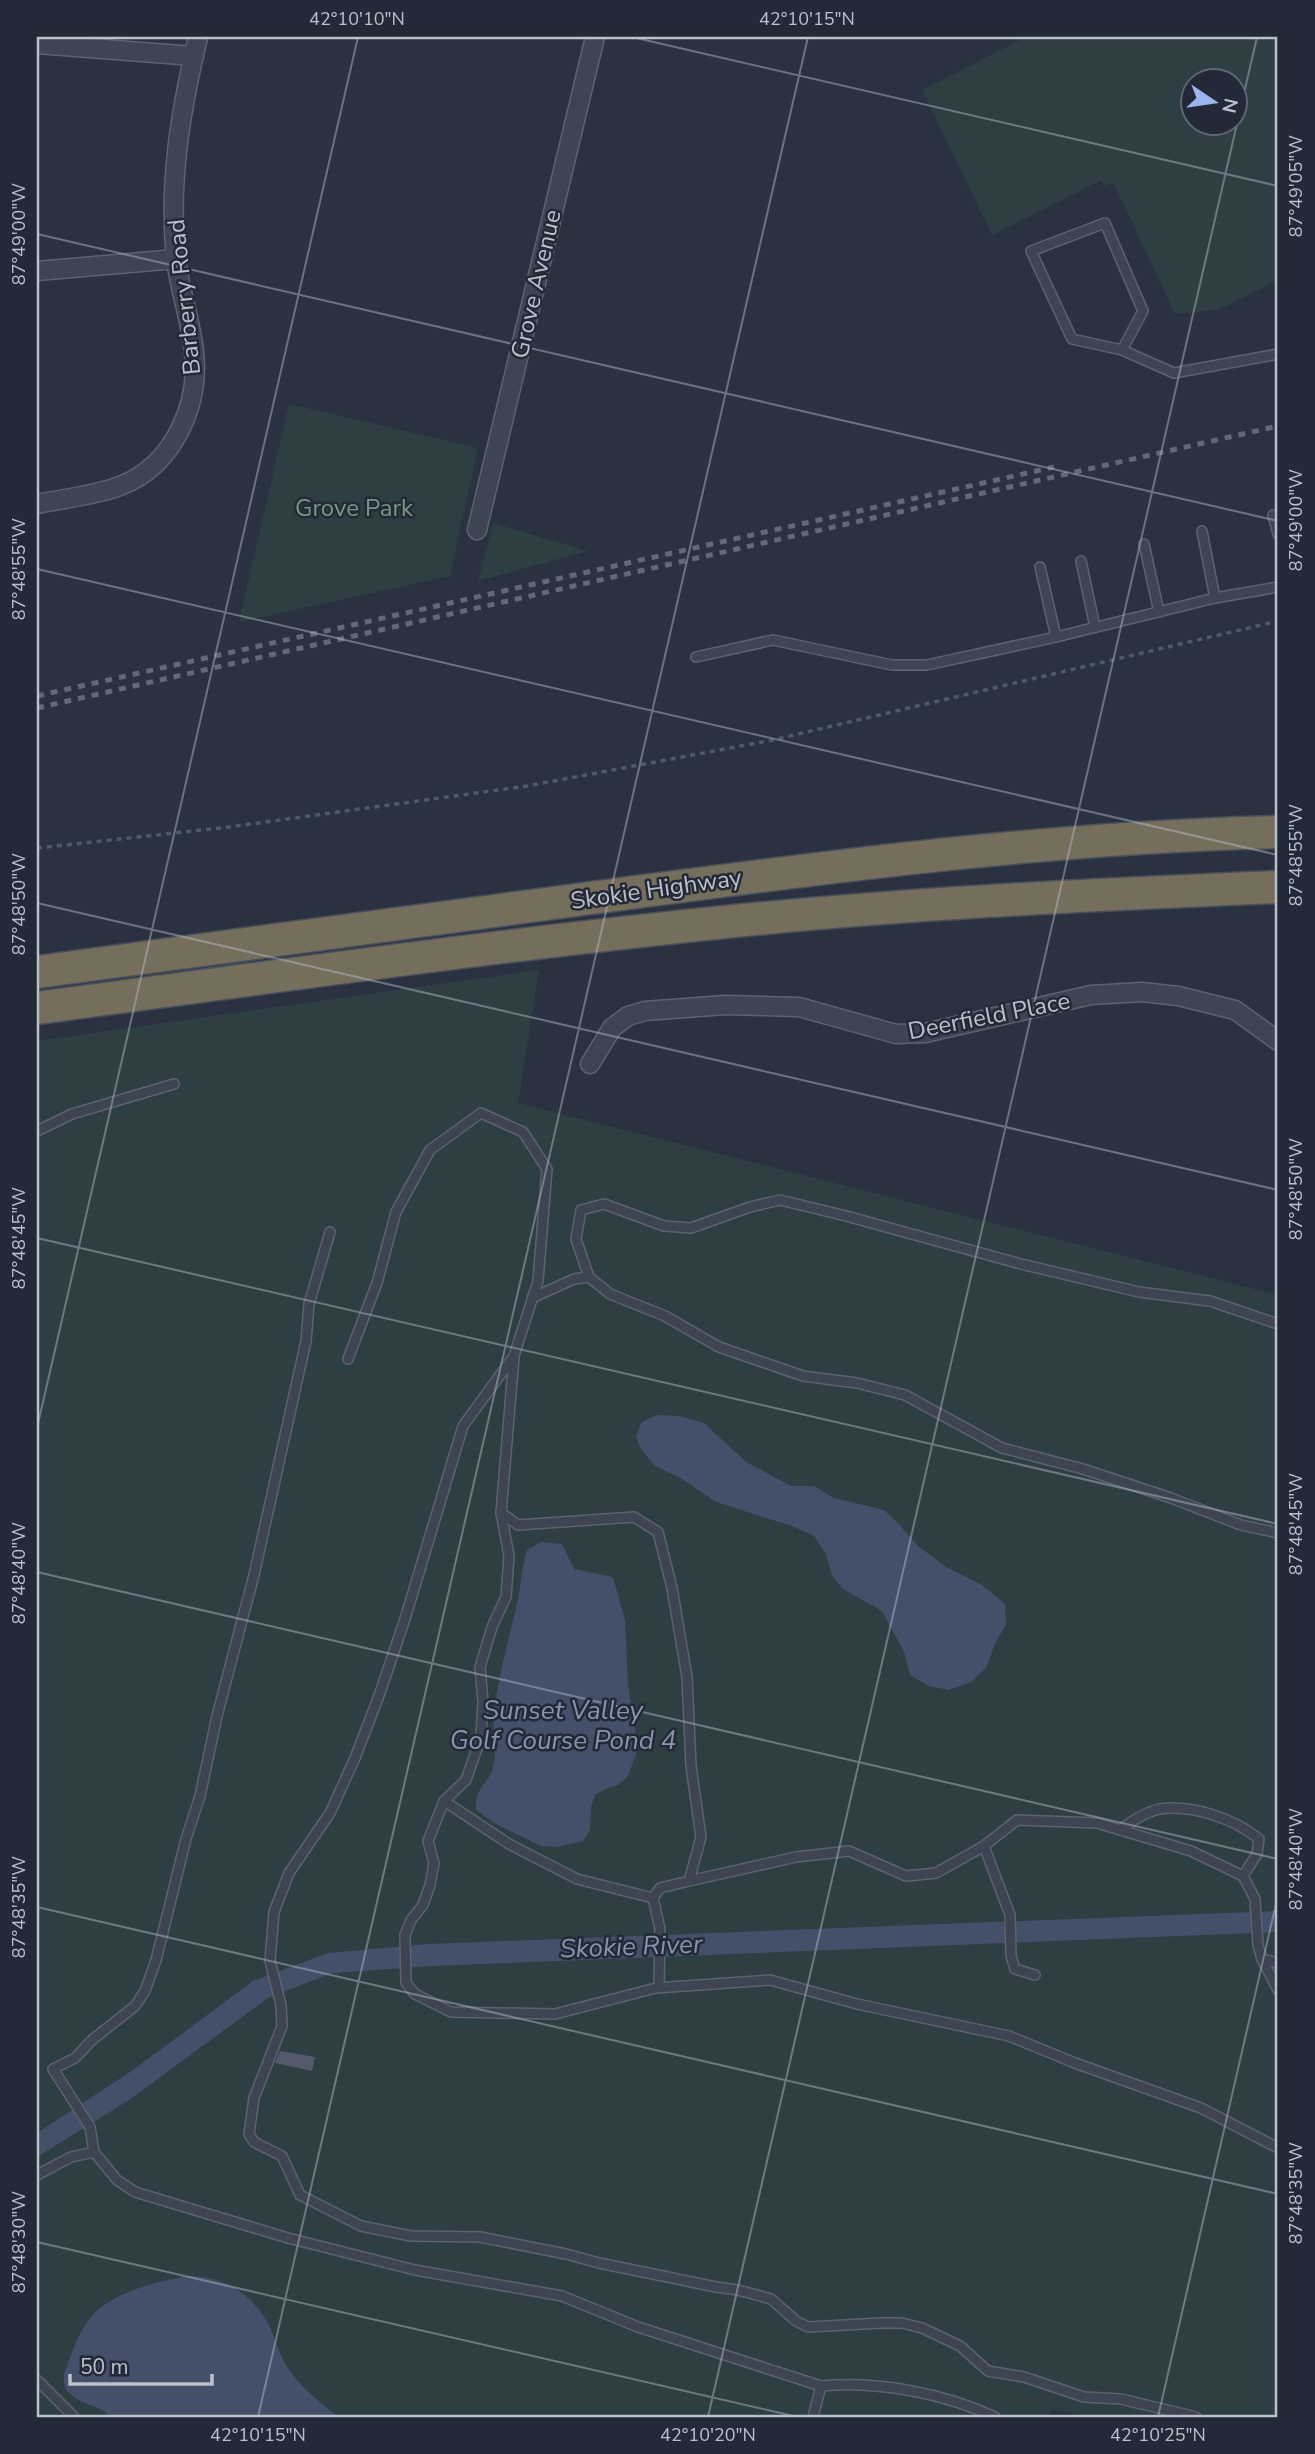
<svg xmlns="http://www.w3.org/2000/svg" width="1315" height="2454" viewBox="0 0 1315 2454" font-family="'Nunito Sans',sans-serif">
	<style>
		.green { fill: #2d3f43; fill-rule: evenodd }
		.water { fill: #445069 }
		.building { fill: #545a6b }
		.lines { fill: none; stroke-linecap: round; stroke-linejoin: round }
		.service-casing { stroke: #5c626e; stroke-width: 12 }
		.minor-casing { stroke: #5c626e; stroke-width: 21 }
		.motorway-casing { stroke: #494f5b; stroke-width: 35 }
		.path { stroke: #4c5c60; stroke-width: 3.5; stroke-dasharray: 5 5; stroke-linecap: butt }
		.service { stroke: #3e4451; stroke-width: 9 }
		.minor { stroke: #3e4451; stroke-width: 18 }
		.motorway { stroke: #766e5c; stroke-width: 32 }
		.rail { stroke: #616877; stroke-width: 5; stroke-dasharray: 7 7; stroke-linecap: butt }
		.ticks { fill: none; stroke: #bbc0cb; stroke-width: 2; stroke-opacity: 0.45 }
		.labels { text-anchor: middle; stroke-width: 5; stroke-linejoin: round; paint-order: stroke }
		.street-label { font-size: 24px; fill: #bbc0cb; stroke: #232936 }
		.park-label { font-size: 24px; fill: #759980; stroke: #232936 }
		.water-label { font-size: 26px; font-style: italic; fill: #8694ae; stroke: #232936 }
		.neatline { fill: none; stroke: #bbc0cb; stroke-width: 2.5 }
		.ticks-label { font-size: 18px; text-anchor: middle; fill: #bbc0cb }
	</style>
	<rect width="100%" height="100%" fill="#2a3241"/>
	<!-- green -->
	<g class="green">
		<path d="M1026 37H1278V280L1218 310 1175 314 1113 182 1104 186 1101 180 992 235 922 90ZM1192 80H1234V122H1192Z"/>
		<path d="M289 404 478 448 450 576 239 622Z"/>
		<path d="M493 523 588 551 478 581Z"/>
		<path d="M539 970 518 1103 1278 1295V2417H1087L1051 2409 1048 2417H37V1041Z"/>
	</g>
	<!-- water -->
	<g class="water">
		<path d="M656 1415 679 1416 704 1423 746 1462 791 1486H814L834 1498 884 1510 898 1523 918 1546 946 1567 982 1585 1005 1604 1006 1624 995 1644 986 1668 971 1682 949 1690 929 1686 910 1675 904 1652 882 1611 843 1589 832 1576 826 1554 814 1536 792 1526 716 1502 681 1478 655 1466 640 1448 636 1437 641 1423Z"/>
		<path d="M541 1542 562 1544 574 1569 613 1577 625 1620 628 1684 638 1749 628 1776 618 1785 605 1789 595 1795 591 1807 590 1830 583 1841 557 1847 541 1846 496 1824 476 1810C475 1785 488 1786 493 1767 498 1749 492 1730 494 1713 498 1678 508 1642 516 1608 521 1589 521 1569 527 1550Z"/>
		<path d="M1278 1911V1932L432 1966 332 1973 268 1998 129 2100 37 2157V2133L133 2070 253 1981 328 1953 428 1944Z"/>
		<path d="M188 2276C223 2276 251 2293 268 2323 274 2336 278 2350 285 2363 296 2384 320 2402 338 2417H112C96 2401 60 2404 64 2374 70 2358 76 2338 86 2324 105 2293 155 2282 188 2276Z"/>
	</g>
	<!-- building -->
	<path class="building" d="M280 2051 315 2057 312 2071 275 2063Z"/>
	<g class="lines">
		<!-- service casing -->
		<g class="service-casing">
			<g id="service">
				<path d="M1122 350 1143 311 1105 223 1031 251 1072 339 1122 350 1174 373 1278 354"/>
				<path d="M1273 515 1278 534"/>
				<path d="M1202 531 1215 598"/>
				<path d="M1144 544 1159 612"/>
				<path d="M1081 561 1095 627"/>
				<path d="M1040 567 1056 637"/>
				<path d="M696 657 773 640 892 665H927L1056 637 1215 598 1278 587"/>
				<path d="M37 1131 72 1114 174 1084"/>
				<path d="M330 1232 309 1304 306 1341 254 1575 217 1716 200 1796 186 1839 156 1960 145 1991 135 2006 92 2040 75 2058 53 2069 90 2127 94 2152 117 2180 135 2192 288 2238 415 2270 562 2296 638 2327 821 2386C879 2381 943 2393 995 2417"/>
				<path d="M532 1298 574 1279 589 1277"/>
				<path d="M1278 1324 1210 1301 1139 1292 1021 1264 846 1216 780 1200 750 1207 691 1228 664 1226 604 1204 581 1210 576 1239 589 1277 610 1294 665 1316 719 1347 803 1376 857 1383 905 1395 1002 1448 1083 1469 1171 1498 1241 1525 1278 1533"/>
				<path d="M514 1357 501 1513 509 1556 506 1597 492 1627 480 1667 483 1702 481 1737 466 1780 444 1801 428 1841 434 1863 430 1885 423 1905 411 1920 405 1935 406 1983 415 1994 451 2012 555 2014 656 1988 770 1980 857 2004 1009 2036 1075 2063 1201 2108 1278 2148"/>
				<path d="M348 1359 377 1283 396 1212 430 1150 481 1113 523 1132 547 1169 538 1281 514 1356 463 1426 405 1619 380 1693 355 1758 330 1813 289 1873 274 1912 270 1961 281 2005 282 2026 254 2098 249 2134 254 2142 282 2156 300 2195 361 2226 411 2236 480 2237 566 2254 599 2263 716 2287 738 2290 771 2299 796 2321 808 2327 881 2323H902L922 2328 960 2346 988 2371 1024 2377 1084 2397 1121 2399 1196 2417"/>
				<path d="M501 1513 518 1525 634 1517 658 1532 672 1588 687 1677 691 1766 701 1837 689 1881 660 1888 653 1898 660 1929 659 1987"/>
				<path d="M444 1801 509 1844 577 1879 653 1898"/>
				<path d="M1120 1830C1132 1821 1145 1812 1159 1809 1192 1804 1235 1819 1259 1839L1257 1854 1243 1876"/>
				<path d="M984 1846 1010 1915 1011 1956 1015 1969 1035 1975"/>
				<path d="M689 1881 796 1857 849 1851 906 1876 936 1873 984 1846 1017 1820 1097 1823 1191 1851 1243 1876 1255 1899 1258 1945 1262 1959"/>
				<path d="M1278 1963 1262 1959 1278 1990"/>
				<path d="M37 2175 71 2157 94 2152"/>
				<path d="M37 2380 74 2417"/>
				<path d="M813 2417 821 2386"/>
			</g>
		</g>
		<!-- minor casing -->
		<g class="minor-casing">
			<g id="minor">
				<path d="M37 44 194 56"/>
				<path d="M37 271 176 259"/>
				<path d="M37 504C62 499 96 495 120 486 173 466 200 405 194 352 191 320 179 289 176 258 168 183 181 109 198 37"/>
				<path d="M477 530 595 37"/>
				<path d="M590 1064 612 1028 628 1016 645 1011 725 1005 799 1007 896 1034 925 1033 1091 995 1142 992 1178 996 1235 1010 1278 1041"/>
			</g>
		</g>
		<!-- motorway casing -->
		<g class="motorway-casing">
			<g id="motorway">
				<path d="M37 972C221 948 406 923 591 898 819 868 1048 837 1278 832"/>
				<path d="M37 1008C256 979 476 948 696 925 890 904 1084 895 1278 887"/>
			</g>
		</g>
		<!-- path -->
		<path class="path" d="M37 848 229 827 527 786 773 740 1278 621"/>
		<!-- service -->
		<use href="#service" class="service"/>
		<!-- minor -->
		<use href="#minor" class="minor"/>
		<!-- motorway -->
		<use href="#motorway" class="motorway"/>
		<!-- rail -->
		<g class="rail">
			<path d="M37 696 1054 467"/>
			<path d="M37 708 1278 426"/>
		</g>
	</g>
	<!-- ticks -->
	<path class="ticks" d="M632 37 1278 186M37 234 1278 521M37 569 1278 855M37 903 1278 1190M37 1238 1278 1524M37 1428 358 37M37 1572 1278 1859M37 1907 1278 2194M37 2242 798 2417M258 2417 808 37M708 2417 1257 37M1158 2417 1278 1895"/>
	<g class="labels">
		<!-- street labels -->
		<g class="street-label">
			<text transform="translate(536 284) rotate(-77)" y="8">Grove Avenue</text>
			<text transform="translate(184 297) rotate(-96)" y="8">Barberry Road</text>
			<text transform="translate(656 889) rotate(-8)" y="8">Skokie Highway</text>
			<text transform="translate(989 1016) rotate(-11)" y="8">Deerfield Place</text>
		</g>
		<!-- park labels -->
		<g class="park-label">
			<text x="354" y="516">Grove Park</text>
		</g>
		<!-- water labels -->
		<g class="water-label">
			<text x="563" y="1719">Sunset Valley<tspan x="563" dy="30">Golf Course Pond 4</tspan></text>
			<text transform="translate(631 1946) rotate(-2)" y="9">Skokie River</text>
		</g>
	</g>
	<!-- border -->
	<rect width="1315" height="2454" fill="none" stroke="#232936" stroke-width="77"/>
	<!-- north arrow -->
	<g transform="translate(1214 102) rotate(103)"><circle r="33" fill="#232936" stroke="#606572" stroke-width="2"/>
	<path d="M0-5L12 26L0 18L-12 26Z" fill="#9db5ee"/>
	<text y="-10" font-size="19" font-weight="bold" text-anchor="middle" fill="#bbc0cb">N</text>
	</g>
	<!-- scale -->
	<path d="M70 2374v10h142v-10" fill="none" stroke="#bbc0cb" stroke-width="3.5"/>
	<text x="80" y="2374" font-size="21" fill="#bbc0cb" stroke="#232936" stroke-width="5" paint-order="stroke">50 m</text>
	<rect x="38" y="38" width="1238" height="2378" class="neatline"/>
	<g class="ticks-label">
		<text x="357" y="25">42°10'10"N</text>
		<text x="807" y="25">42°10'15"N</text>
		<text transform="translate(1296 186) rotate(-90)" y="6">87°49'05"W</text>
		<text transform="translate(19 234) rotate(-90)" y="6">87°49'00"W</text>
		<text transform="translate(1296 520) rotate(-90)" y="6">87°49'00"W</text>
		<text transform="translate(19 569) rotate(-90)" y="6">87°48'55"W</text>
		<text transform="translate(1296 855) rotate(-90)" y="6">87°48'55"W</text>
		<text transform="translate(19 904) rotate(-90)" y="6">87°48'50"W</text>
		<text transform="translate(1296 1189) rotate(-90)" y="6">87°48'50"W</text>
		<text transform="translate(19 1238) rotate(-90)" y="6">87°48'45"W</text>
		<text transform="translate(1296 1524) rotate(-90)" y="6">87°48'45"W</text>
		<text transform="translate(19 1573) rotate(-90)" y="6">87°48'40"W</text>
		<text transform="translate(1296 1859) rotate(-90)" y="6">87°48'40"W</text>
		<text transform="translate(19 1907) rotate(-90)" y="6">87°48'35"W</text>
		<text transform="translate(1296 2193) rotate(-90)" y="6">87°48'35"W</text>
		<text transform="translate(19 2242) rotate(-90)" y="6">87°48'30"W</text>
		<text x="258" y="2441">42°10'15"N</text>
		<text x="708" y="2441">42°10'20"N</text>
		<text x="1158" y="2441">42°10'25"N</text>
	</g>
</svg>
